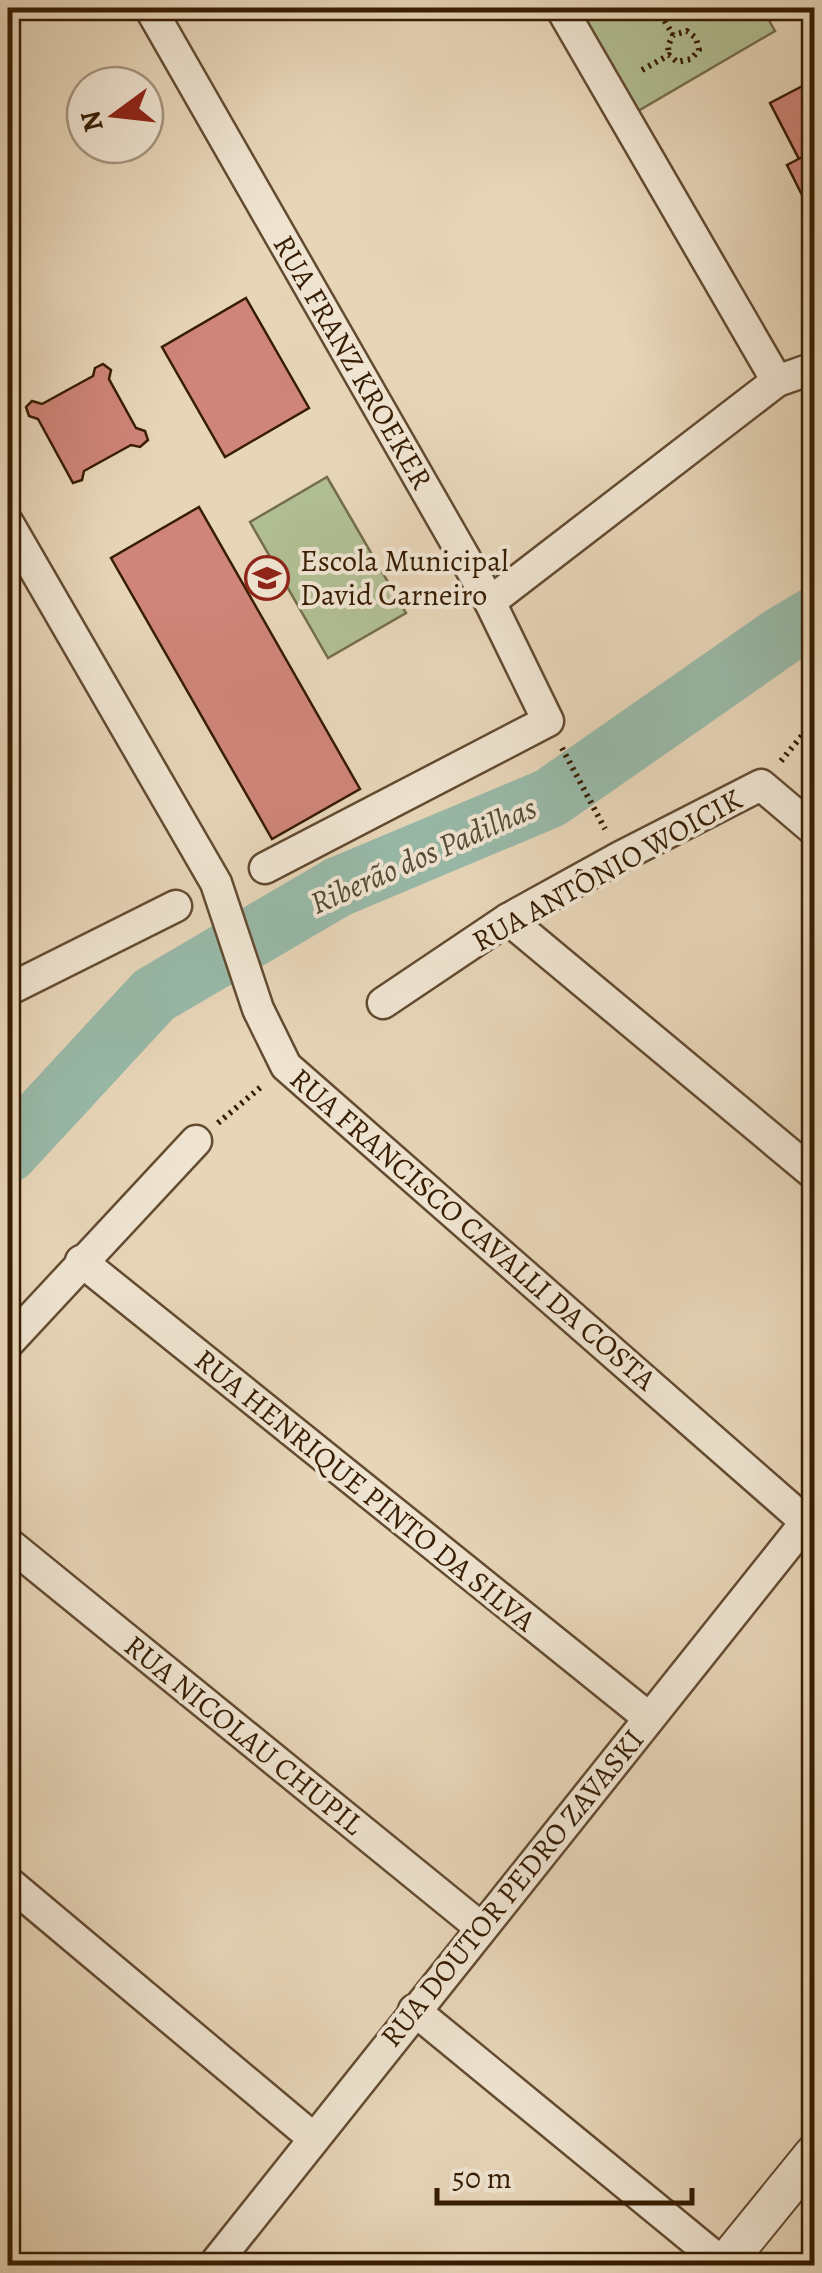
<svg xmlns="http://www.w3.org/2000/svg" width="822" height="2273" viewBox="0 0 822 2273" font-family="Alegreya,serif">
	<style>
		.green { fill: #b1be93; stroke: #746e4a; stroke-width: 2.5 }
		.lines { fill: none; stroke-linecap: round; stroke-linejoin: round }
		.river { stroke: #98b9a8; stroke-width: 60 }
		.building { fill: #cf8579; stroke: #371d02; stroke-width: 2.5 }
		.minor-casing { stroke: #634b30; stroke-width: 35 }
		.tertiary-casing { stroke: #634b30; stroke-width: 42 }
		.path { stroke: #371d02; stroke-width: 6; stroke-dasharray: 2.5 5; stroke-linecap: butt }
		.minor { stroke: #efe4d1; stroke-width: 30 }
		.tertiary { stroke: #efe4d1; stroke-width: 38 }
		.labels { text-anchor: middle; stroke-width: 8; stroke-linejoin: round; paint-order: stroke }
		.street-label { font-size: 30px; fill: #371d02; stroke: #efe4d1 }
		.poi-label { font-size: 30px; fill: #371d02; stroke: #efe4d1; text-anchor: start }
		.water-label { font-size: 32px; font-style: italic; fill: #544c34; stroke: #efe4d1 }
	</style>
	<rect width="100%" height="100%" fill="#e7d5b8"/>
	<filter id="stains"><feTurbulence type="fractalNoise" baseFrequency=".002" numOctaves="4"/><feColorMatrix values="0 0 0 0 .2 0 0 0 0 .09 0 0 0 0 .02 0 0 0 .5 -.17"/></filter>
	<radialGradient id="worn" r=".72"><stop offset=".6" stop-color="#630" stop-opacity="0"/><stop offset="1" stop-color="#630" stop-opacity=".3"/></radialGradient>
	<!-- green -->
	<g class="green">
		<path d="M578 8H762L775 31 638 111Z"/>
		<path d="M327 477 406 613 328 658 250 522Z"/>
	</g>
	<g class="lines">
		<!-- river -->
		<path class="river" d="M8 1153 154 995 338 887 550 798 782 636 814 617"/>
	</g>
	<!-- building -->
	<g class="building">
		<path d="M814 80V151L799 159 770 103Z"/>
		<path d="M814 151V190L803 197 787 165Z"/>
		<path d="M246 298 309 408 225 457 162 347Z"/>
		<path d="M103 364 111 370 109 379 136 428 145 431 148 440 140 447 131 445 84 471 82 480 73 483 38 419 29 416 26 407 32 401 42 404 93 376 95 368Z"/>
		<path d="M199 507 360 789 272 839 111 558Z"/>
	</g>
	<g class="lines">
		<!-- minor casing -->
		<g class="minor-casing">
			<g id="minor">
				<path d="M150 8 490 602 548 721 265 868"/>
				<path d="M561 8 777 381"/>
				<path d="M8 523 216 883 258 1009 286 1066 806 1522"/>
				<path d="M490 602 777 381 814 368"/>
				<path d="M508 919 814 1174"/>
				<path d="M8 990 176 906"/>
				<path d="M383 1003 508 919 620 857 761 785 814 830"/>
				<path d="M81 1261 649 1718"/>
				<path d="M8 1343 196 1141"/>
				<path d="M8 1543 480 1927"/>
				<path d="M8 1882 312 2137"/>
				<path d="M414 2010 726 2266"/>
				<path d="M213 2266 814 1512"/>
			</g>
		</g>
		<!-- tertiary casing -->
		<g class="tertiary-casing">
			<path id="tertiary" d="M723 2266 814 2154"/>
		</g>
		<!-- path -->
		<g class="path">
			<path d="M638 8 641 14 652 8"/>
			<path d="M657 8 673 35"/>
			<path d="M642 70 669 55 677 62 691 59 699 50 696 38 687 31 673 35 668 46 669 55"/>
			<path d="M562 748 605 829"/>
			<path d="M781 761 814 721"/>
			<path d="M218 1123 262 1086"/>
		</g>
		<!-- minor -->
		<use href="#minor" class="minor"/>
		<!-- tertiary -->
		<use href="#tertiary" class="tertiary"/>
	</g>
	<!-- icons -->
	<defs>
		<g id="school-ring" transform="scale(2.25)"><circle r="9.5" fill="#efe4d1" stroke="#8f2418" stroke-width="1.5"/><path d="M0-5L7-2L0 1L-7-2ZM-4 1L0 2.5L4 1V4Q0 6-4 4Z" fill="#8f2418"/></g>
	</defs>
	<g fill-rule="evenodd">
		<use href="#school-ring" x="267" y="578"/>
	</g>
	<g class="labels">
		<!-- street labels -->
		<g class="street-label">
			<text transform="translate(353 362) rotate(60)" y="10">RUA FRANZ KROEKER</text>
			<text transform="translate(607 870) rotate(-29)" y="10">RUA ANTÔNIO WOICIK</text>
			<text transform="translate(473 1229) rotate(41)" y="10">RUA FRANCISCO CAVALLI DA COSTA</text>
			<text transform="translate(365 1490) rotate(39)" y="10">RUA HENRIQUE PINTO DA SILVA</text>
			<text transform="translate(244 1735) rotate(39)" y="10">RUA NICOLAU CHUPIL</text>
			<text transform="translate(512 1888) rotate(-51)" y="10">RUA DOUTOR PEDRO ZAVASKI</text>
		</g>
		<!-- poi labels -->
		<g class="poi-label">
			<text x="300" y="571">Escola Municipal<tspan x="300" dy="34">David Carneiro</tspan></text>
		</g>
		<!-- water labels -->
		<g class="water-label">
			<text transform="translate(423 855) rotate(-24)" y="11">Riberão dos Padilhas</text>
		</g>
	</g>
	<!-- margin -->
	<rect width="822" height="2273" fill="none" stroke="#e7d5b8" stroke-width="40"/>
	<rect x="10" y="10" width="802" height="2253" fill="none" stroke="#371d02" stroke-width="5"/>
	<rect x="20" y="20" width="782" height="2233" fill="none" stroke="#371d02" stroke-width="2.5"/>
	<!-- north arrow -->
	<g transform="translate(115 115) rotate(255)"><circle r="48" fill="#efe4d1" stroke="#a5947e" stroke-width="2.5"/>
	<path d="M0-8L18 38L0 25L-18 38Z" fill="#8f2418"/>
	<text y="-15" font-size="28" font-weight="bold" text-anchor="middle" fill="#371d02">N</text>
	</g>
	<!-- scale -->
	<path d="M437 2188v15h255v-15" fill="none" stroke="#371d02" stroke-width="5"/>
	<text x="452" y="2188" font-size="30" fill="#371d02" stroke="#efe4d1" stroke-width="8" paint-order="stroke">50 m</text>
	<rect width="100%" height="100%" filter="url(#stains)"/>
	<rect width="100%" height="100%" fill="url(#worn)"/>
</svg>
